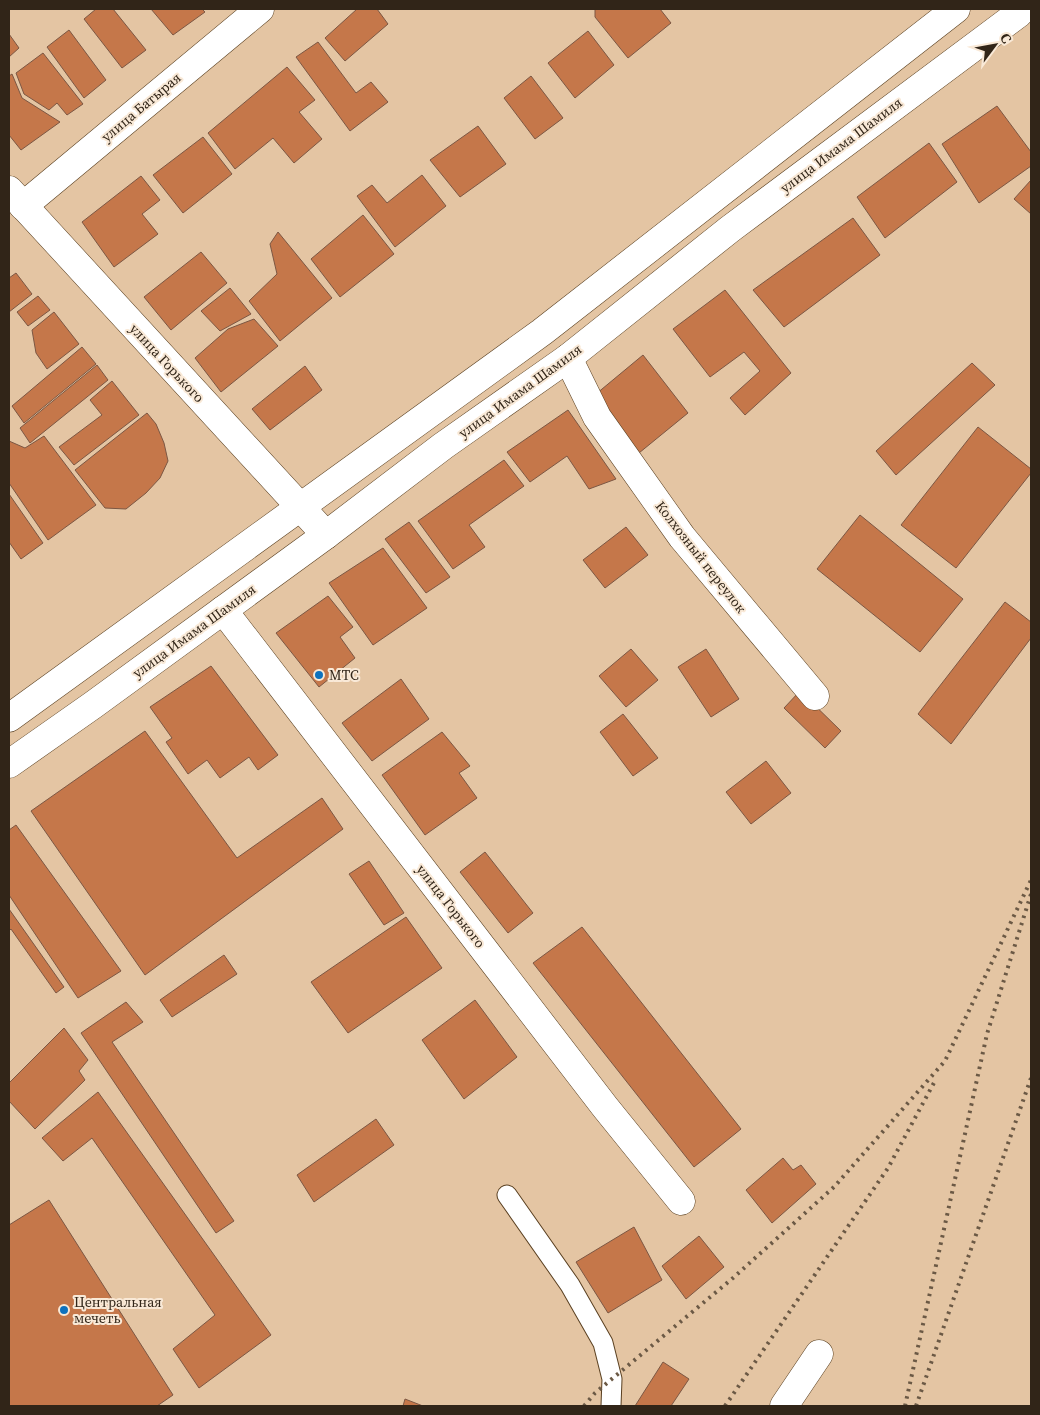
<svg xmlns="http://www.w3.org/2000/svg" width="1040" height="1415" viewBox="0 0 1040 1415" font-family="'Source Serif 4',serif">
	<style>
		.building { fill: #c5774a; stroke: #7c5743 }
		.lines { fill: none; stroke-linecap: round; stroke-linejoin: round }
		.service-casing { stroke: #5a4021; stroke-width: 21 }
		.minor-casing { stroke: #5a4021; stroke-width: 29 }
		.secondary-casing { stroke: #5a4021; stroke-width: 29 }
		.service { stroke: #fff; stroke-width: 19 }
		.minor { stroke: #fff; stroke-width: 28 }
		.secondary { stroke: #fff; stroke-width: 28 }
		.rail { stroke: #6b5945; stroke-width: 4; stroke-dasharray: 2.5 5; stroke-linecap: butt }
		.poi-dot { fill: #0f71bd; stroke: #f9e9d7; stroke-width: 2 }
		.labels { text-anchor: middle; stroke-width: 4; stroke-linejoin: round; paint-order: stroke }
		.street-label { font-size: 14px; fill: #312518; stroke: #f9e9d7 }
		.poi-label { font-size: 14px; fill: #312518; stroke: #f9e9d7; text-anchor: start }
	</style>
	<rect width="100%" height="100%" fill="#e4c5a3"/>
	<!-- building -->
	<g class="building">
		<path d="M96 9H113L146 50 122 68 84 19Z"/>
		<path d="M151 9H202L205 12 173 35Z"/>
		<path d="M357 9H377L388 24 345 61 325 38Z"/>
		<path d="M595 9H660L671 23 628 58 595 17Z"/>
		<path d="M69 30 106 80 84 98 47 47Z"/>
		<path d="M588 31 614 65 575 98 548 63Z"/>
		<path d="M9 34 19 48 9 57Z"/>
		<path d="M318 42 356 93 371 82 388 102 350 131 296 57Z"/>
		<path d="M43 53 83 104 67 115 57 103 49 110 24 94 16 73Z"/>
		<path d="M287 67 315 100 299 112 322 139 294 163 273 138 235 169 208 133Z"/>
		<path d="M12 74 22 98 60 122 21 150 9 135V76Z"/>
		<path d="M531 76 563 118 535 139 504 98Z"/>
		<path d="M997 106 1031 152V166L979 203 942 144Z"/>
		<path d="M478 126 506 164 460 197 430 160Z"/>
		<path d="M203 137 232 174 183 213 153 175Z"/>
		<path d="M929 143 957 182 885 238 857 197Z"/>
		<path d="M422 175 446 206 395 247 357 196 372 185 387 203Z"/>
		<path d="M141 176 160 200 142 214 158 234 114 267 82 222Z"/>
		<path d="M1031 180V214L1014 199Z"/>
		<path d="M363 215 394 254 340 297 311 259Z"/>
		<path d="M853 218 880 255 784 327 753 290Z"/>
		<path d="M278 232 332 298 280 341 249 301 277 274 270 244Z"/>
		<path d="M201 252 227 283 171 330 144 297Z"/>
		<path d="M16 273 32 294 9 312V278Z"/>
		<path d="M230 288 251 314 220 331 201 311Z"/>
		<path d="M725 290 791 373 745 415 730 398 760 371 744 352 710 377 673 329Z"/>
		<path d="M38 296 50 310 28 326 17 312Z"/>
		<path d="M54 312 79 344 47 369 36 353 32 330Z"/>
		<path d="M254 319 278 346 221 392 195 358 228 329Z"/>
		<path d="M82 347 96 364 24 423 12 406Z"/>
		<path d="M643 355 688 413 639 453 596 394Z"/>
		<path d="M972 363 995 385 896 475 876 451Z"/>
		<path d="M97 365 108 380 30 443 20 428Z"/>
		<path d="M305 366 322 390 270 430 252 409Z"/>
		<path d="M112 381 139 415 74 465 59 447 102 415 90 400Z"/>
		<path d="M568 410 616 479 589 489 567 456 530 482 507 452Z"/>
		<path d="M147 413 156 424 164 443 168 461 160 478 146 493 126 509 105 508 75 470Z"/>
		<path d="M978 427 1031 469V473L956 568 901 525Z"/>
		<path d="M44 436 96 505 48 540 9 483V441L25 448Z"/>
		<path d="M504 460 524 486 469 525 485 547 453 569 418 521Z"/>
		<path d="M9 494 43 543 21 559 9 542Z"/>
		<path d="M860 515 963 599 920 652 817 569Z"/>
		<path d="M409 522 450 577 426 593 385 539Z"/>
		<path d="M626 527 648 555 605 588 583 560Z"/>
		<path d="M383 548 427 608 373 645 329 583Z"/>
		<path d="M328 596 353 627 340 637 355 658 319 687 276 633Z"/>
		<path d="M1005 602 1031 622V638L951 744 918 714Z"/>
		<path d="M631 649 658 680 626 707 599 676Z"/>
		<path d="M706 649 739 699 711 717 678 667Z"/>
		<path d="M211 666 278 755 258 770 249 757 220 778 207 760 188 774 166 742 172 738 150 707Z"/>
		<path d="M401 679 429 719 372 761 342 723Z"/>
		<path d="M800 691 841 731 825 748 784 708Z"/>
		<path d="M623 714 658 758 633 776 600 732Z"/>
		<path d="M145 731 237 858 322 798 343 829 145 975 31 811Z"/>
		<path d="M442 732 470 766 459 773 477 798 425 835 382 775Z"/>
		<path d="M766 761 791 793 751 824 726 792Z"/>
		<path d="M16 825 121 971 78 998 9 895V830Z"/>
		<path d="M485 852 533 913 508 933 460 872Z"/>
		<path d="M369 861 404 913 384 925 349 874Z"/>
		<path d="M9 909 64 987 56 993 11 929 9 931Z"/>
		<path d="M406 917 442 968 348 1033 311 982Z"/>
		<path d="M582 927 741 1129 694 1167 533 963Z"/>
		<path d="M224 955 237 974 172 1017 160 1000Z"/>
		<path d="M475 1000 517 1057 464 1099 422 1040Z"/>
		<path d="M126 1002 143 1022 112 1042 234 1221 216 1233 81 1033Z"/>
		<path d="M64 1028 88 1060 79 1071 85 1080 35 1129 9 1101V1083Z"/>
		<path d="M98 1092 271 1335 199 1388 173 1349 215 1315 92 1138 63 1161 42 1138Z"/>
		<path d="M376 1119 394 1145 314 1202 297 1175Z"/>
		<path d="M783 1158 793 1170 801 1165 816 1184 772 1223 746 1190Z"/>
		<path d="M49 1200 173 1395 157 1406H9V1225Z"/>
		<path d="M634 1227 662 1280 608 1313 576 1262Z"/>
		<path d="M699 1236 724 1267 686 1299 662 1266Z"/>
		<path d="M663 1362 689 1379 671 1406H635Z"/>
		<path d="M405 1399 423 1406H403Z"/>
	</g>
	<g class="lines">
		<!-- service casing -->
		<g class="service-casing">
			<path id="service" d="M507 1195 570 1285 603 1343 612 1379 611 1406"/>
		</g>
		<!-- minor casing -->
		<g class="minor-casing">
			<g id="minor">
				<path d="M9 190 326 535"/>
				<path d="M23 206 260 9"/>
				<path d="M568 358 597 417 682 537 815 696"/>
				<path d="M223 610 605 1107 681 1201"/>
				<path d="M784 1406 819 1354"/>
			</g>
		</g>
		<!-- secondary casing -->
		<g class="secondary-casing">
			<g id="secondary">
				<path d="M9 718 542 332 956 9"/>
				<path d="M9 764 93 705 326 535 443 446 568 358 730 229 1018 14 1023 9"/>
			</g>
		</g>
		<!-- service -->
		<use href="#service" class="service"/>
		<!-- minor -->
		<use href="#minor" class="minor"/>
		<!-- secondary -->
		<use href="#secondary" class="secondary"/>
		<!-- rail -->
		<g class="rail">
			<path d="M584 1406 595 1393 733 1278 834 1187 945 1061 1031 880"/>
			<path d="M725 1406 888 1168 936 1079"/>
			<path d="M905 1406 987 1034 1031 894"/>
			<path d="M916 1406 1031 1078"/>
		</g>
	</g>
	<!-- markers -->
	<g class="poi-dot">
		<circle cx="319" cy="675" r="5"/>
		<circle cx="64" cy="1310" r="5"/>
	</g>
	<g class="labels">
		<!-- street labels -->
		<g class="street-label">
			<text transform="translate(141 107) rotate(-40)" y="5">улица Батырая</text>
			<text transform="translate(841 145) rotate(-37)" y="5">улица Имама Шамиля</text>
			<text transform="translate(167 363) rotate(47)" y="5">улица Горького</text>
			<text transform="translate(520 391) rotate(-36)" y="5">улица Имама Шамиля</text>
			<text transform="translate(701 557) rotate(52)" y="5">Колхозный переулок</text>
			<text transform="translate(194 631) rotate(-36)" y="5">улица Имама Шамиля</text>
			<text transform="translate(451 906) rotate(52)" y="5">улица Горького</text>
		</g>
		<!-- poi labels -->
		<g class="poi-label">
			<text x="329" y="680">МТС</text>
			<text x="74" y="1307">Центральная<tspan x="74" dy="16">мечеть</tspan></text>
		</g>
	</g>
	<!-- border -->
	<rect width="1040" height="1415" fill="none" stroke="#312518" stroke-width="20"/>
	<!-- north arrow -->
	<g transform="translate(995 45) rotate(58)" stroke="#f9e9d7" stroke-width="4" paint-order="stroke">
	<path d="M0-4L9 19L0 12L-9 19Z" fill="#312518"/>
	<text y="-8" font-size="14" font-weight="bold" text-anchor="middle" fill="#312518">С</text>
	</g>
</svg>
